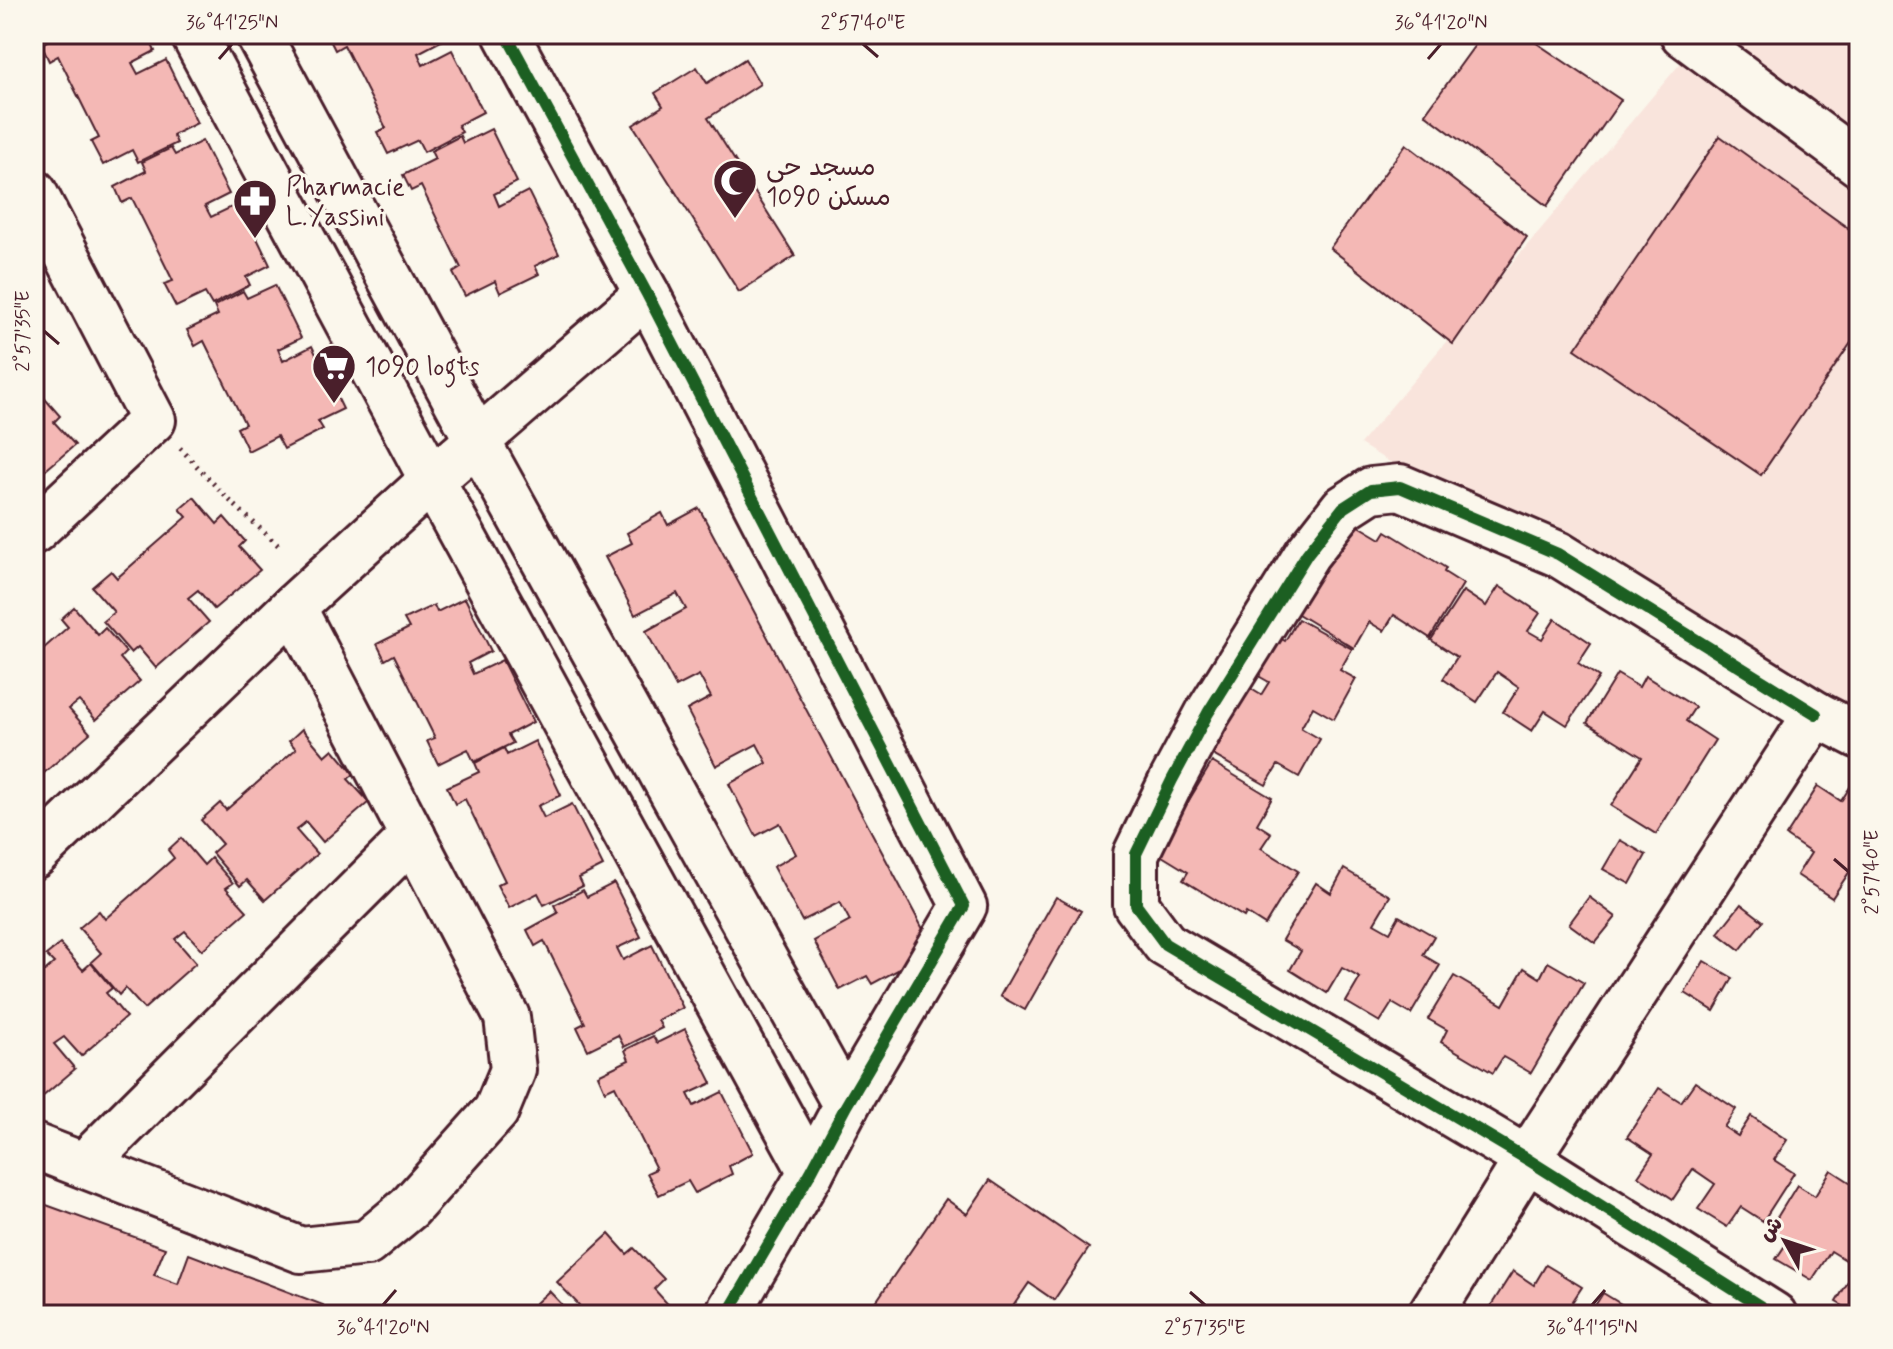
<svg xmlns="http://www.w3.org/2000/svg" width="1893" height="1349" viewBox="0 0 1893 1349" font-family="Mynerve,'Playpen Sans Arabic',sans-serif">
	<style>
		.built { fill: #f9e4dc }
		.building { fill: #f4b8b5; stroke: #4a1f2b; stroke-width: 2 }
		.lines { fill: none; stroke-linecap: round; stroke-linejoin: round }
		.minor-casing { stroke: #4a1f2b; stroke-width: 50 }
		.path { stroke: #4a1f2b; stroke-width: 5; stroke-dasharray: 2 6; stroke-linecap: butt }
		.minor { stroke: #fbf7ec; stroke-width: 44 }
		.cycleway-casing { stroke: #fbf7ec; stroke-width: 17 }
		.cycleway { stroke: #1b5e20; stroke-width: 12 }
		.ticks { fill: none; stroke: #4a1f2b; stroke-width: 3 }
		.labels { text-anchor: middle; stroke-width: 7; stroke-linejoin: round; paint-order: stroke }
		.poi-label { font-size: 26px; fill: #4a1f2b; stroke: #fbf7ec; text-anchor: start }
		.neatline { fill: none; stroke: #4a1f2b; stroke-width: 3 }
		.ticks-label { font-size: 20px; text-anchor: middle; fill: #4a1f2b }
	</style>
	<rect width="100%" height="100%" fill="#fbf7ec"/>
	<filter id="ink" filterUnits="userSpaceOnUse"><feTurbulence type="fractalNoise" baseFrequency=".0125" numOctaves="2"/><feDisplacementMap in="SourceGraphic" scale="16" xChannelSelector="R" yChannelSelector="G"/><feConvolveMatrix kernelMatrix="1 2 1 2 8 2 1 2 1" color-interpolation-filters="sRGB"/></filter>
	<g filter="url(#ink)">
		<!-- built -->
		<path class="built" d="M1705 34H1859V743L1803 713 1360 444Z"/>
		<!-- building -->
		<g class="building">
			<path d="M61 34H147L155 51 132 63 138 74 166 60 197 123 173 135 177 143 138 162 132 150 103 165 91 142 99 138 58 56 49 61 41 44Z"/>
			<path d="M327 34H437L441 41 418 53 423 65 452 50 483 112 458 125 462 132 424 152 418 140 388 154 377 132 386 128 344 45 335 50Z"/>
			<path d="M1483 34H1523L1621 100 1547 206 1425 114Z"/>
			<path d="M745 59 760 84 708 118 795 256 739 292 633 125 663 106 655 93 697 67 707 83Z"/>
			<path d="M491 129 517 182 494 194 499 206 528 191 559 254 535 266 539 274 500 293 495 281 465 296 453 273 461 268 421 186 411 191 403 175 435 159 431 151 460 136 463 143Z"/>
			<path d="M1720 136 1859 236V331L1761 475 1575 349Z"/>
			<path d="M202 141 229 194 205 206 211 217 240 203 270 265 246 277 250 285 212 305 205 293 176 307 164 284 173 281 132 198 122 203 115 187 146 171 142 162 171 148 175 155Z"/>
			<path d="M1406 144 1527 237 1453 344 1330 248Z"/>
			<path d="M275 285 301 338 278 349 283 361 312 346 343 409 318 421 323 429 284 449 277 436 248 451 237 428 245 424 204 341 195 346 187 330 218 315 214 306 243 291 247 298Z"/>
			<path d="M39 392 60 416 54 422 75 445 34 480V397Z"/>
			<path d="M194 497 217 524 224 517 245 541 239 547 260 570 214 609 198 590 188 598 209 622 156 668 138 647 131 653 103 621 114 612 92 587 111 571 117 578 187 517 180 509Z"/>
			<path d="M699 508 932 946 911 963 872 984 867 976 840 990 814 941 850 921 840 902 802 921 773 867 796 854 780 823 756 836 729 784 767 763 757 744 716 766 687 710 711 697 699 675 676 687 646 631 686 609 677 593 635 615 605 557 632 543 627 533 662 513 668 525Z"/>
			<path d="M1349 520 1381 539 1386 531 1446 568 1444 572 1463 584 1430 638 1394 615 1384 631 1369 622 1354 648 1293 611Z"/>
			<path d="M1499 586 1540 613 1528 631 1542 639 1555 619 1591 643 1578 663 1599 677 1567 725 1545 711 1532 731 1503 712 1519 687 1497 672 1477 702 1443 679 1457 657 1431 640 1463 591 1486 606Z"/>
			<path d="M465 598 491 651 468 663 473 674 502 660 533 722 508 735 513 743 474 762 468 749 438 764 427 741 435 738 394 655 385 660 377 644 409 628 404 619 434 605 437 612Z"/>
			<path d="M74 607 98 635 105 628 126 652 120 658 140 681 96 720 79 701 69 709 90 733 37 779 34 775V657L68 627 61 619Z"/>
			<path d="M1298 619 1352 649 1340 670 1356 679 1334 719 1313 707 1301 728 1320 739 1299 777 1278 765 1266 785 1213 755 1223 737 1206 727 1233 678 1261 695 1269 682 1246 669 1268 631 1285 641Z"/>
			<path d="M1617 674 1639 687 1645 676 1695 707 1686 721 1715 740 1656 834 1611 806 1642 757 1587 723Z"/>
			<path d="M302 729 325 756 333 749 354 774 348 779 369 802 323 842 306 822 296 830 317 854 265 900 247 880 240 886 212 853 222 844 201 820 220 803 226 810 296 749 289 741Z"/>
			<path d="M535 741 561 795 538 806 544 818 572 804 603 866 579 878 583 886 544 905 538 893 509 908 497 885 505 881 465 799 455 804 447 787 479 772 475 763 504 748 507 755Z"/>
			<path d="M1212 762 1272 798 1257 824 1271 833 1261 848 1298 871 1265 925 1246 913 1244 917 1183 880 1188 872 1157 853Z"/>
			<path d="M1854 781 1859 785V873L1852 868 1832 898 1797 875 1811 853 1786 836 1818 786 1841 801Z"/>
			<path d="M181 838 204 865 211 858 233 883 226 888 247 911 202 950 185 931 175 939 196 963 144 1009 125 988 119 995 91 962 101 953 79 928 99 911 105 919 174 858 168 850Z"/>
			<path d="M1620 840 1646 855 1630 884 1603 869Z"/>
			<path d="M1344 869 1390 896 1374 923 1390 932 1399 916 1434 936 1423 955 1440 965 1411 1014 1392 1003 1380 1022 1346 1002 1360 978 1342 968 1327 993 1290 970 1301 951 1282 940 1316 883 1331 893Z"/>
			<path d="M614 883 641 937 617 948 623 960 652 945 683 1008 658 1020 662 1028 624 1047 618 1035 588 1050 577 1027 585 1023 544 941 535 946 527 930 558 913 554 905 583 890 587 897Z"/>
			<path d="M1056 897 1081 911 1025 1010 1000 996Z"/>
			<path d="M1589 897 1616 917 1595 943 1569 924Z"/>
			<path d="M1741 904 1763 921 1740 950 1718 933Z"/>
			<path d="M60 944 83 970 91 963 112 988 106 993 126 1017 81 1056 64 1037 54 1044 75 1069 34 1104V980L54 963 46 955Z"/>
			<path d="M1704 961 1733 978 1714 1011 1685 993Z"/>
			<path d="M1548 962 1584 983 1531 1073 1503 1057 1493 1073 1441 1042 1447 1030 1428 1019 1454 976 1503 1005 1524 968 1540 978Z"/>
			<path d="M685 1029 712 1083 688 1094 694 1106 722 1092 753 1153 729 1166 732 1174 695 1193 688 1181 659 1195 647 1173 656 1169 615 1086 605 1091 598 1075 629 1060 625 1050 653 1036 657 1043Z"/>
			<path d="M1695 1082 1736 1109 1724 1127 1738 1136 1751 1116 1787 1140 1774 1160 1794 1173 1763 1221 1741 1207 1727 1227 1698 1209 1715 1184 1693 1169 1673 1199 1638 1176 1653 1154 1627 1137 1659 1088 1681 1102Z"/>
			<path d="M1831 1170 1859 1188V1213L1855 1219 1859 1222V1315L1836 1302 1857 1267 1831 1251 1812 1280 1776 1259 1788 1241 1770 1229 1797 1185 1815 1196Z"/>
			<path d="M990 1180 1089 1248 1054 1300 1029 1283 1007 1315H867L946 1199 967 1214Z"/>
			<path d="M38 1202 165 1248 154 1275 178 1284 189 1254 323 1305 319 1315H150L139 1311 137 1315H66L34 1303V1212Z"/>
			<path d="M609 1234 627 1254 634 1248 664 1279 654 1289 675 1312 673 1315H523L549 1291 571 1314 579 1305 557 1282Z"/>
			<path d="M1546 1265 1582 1287 1567 1310 1574 1315H1485L1513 1271 1534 1285Z"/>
			<path d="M1603 1293 1639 1315H1589Z"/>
		</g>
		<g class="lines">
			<!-- minor casing -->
			<g class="minor-casing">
				<g id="minor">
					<path d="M193 34 432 480 811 1172"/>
					<path d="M258 34 477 440 846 1106"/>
					<path d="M506 34 647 294 964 906 846 1106 811 1172 727 1315"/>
					<path d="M1683 34 1859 164"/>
					<path d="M34 192 153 420 34 531"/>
					<path d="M34 856 293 607 432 480 647 294"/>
					<path d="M34 1146 301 1250 367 1243 409 1208 496 1111 513 1070 507 1017 293 607"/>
					<path d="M84 1165 413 836"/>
					<path d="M1430 1315 1527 1159 1816 714 1859 736"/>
					<path d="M1774 1315 1527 1159 1165 944 1136 905V854L1172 780 1208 713 1307 554 1343 508 1371 490 1400 487 1558 554 1816 714"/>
				</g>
			</g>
			<!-- path -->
			<path class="path" d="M180 448 226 497 279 546"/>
			<!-- minor -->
			<use href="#minor" class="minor"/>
			<!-- cycleway casing -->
			<g class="cycleway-casing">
				<g id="cycleway">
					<path d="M506 34 647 294 964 906 846 1106 811 1172 727 1315"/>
					<path d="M1774 1315 1527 1159 1165 944 1136 905V854L1172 780 1208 713 1307 554 1343 508 1371 490 1400 487 1558 554 1816 714"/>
				</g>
			</g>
			<!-- cycleway -->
			<use href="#cycleway" class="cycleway"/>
		</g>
	</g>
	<!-- ticks -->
	<path class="ticks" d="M863 44 878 57M219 59 232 44M1428 59 1441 44M44 331 59 344M1834 859 1849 872M1190 1292 1205 1305M383 1305 396 1290M1592 1305 1605 1290"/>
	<!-- icons -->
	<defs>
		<g id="mosque-pin" transform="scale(2.3)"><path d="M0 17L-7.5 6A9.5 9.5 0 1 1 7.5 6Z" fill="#4a1f2b" stroke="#fbf7ec"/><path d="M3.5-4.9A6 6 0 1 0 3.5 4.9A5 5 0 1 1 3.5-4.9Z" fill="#fff"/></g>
		<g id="pharmacy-pin" transform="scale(2.3)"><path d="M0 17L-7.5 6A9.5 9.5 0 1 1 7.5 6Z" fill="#4a1f2b" stroke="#fbf7ec"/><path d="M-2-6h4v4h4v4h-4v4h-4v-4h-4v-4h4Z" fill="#fff"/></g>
		<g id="supermarket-pin" transform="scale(2.3)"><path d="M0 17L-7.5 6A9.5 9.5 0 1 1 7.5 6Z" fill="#4a1f2b" stroke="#fbf7ec"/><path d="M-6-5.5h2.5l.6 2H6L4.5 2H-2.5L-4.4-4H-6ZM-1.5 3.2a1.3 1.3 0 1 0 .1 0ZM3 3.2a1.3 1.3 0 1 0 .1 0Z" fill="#fff"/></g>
	</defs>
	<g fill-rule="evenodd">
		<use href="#mosque-pin" x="735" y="181"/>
		<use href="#pharmacy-pin" x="255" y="201"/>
		<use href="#supermarket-pin" x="334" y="366"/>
	</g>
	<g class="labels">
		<!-- poi labels -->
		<g class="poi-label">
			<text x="766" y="175">مسجد حي<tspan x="766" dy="30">1090 مسكن</tspan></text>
			<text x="286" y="195">Pharmacie<tspan x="286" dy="30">L.Yassini</tspan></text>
			<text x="365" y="375">1090 logts</text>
		</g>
	</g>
	<!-- margin -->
	<rect width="1893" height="1349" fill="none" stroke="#fbf7ec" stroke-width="88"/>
	<!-- north arrow -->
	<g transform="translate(1785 1241) rotate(310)" stroke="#fbf7ec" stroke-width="6" paint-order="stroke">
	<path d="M0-6L14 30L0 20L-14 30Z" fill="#4a1f2b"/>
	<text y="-12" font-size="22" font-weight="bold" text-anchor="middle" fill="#4a1f2b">ش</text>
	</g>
	<rect x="44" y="44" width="1805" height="1261" class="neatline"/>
	<g class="ticks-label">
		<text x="232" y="29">36°41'25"N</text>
		<text x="863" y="29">2°57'40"E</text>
		<text x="1441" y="29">36°41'20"N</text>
		<text transform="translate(22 331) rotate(-90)" y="7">2°57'35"E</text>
		<text transform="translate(1871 872) rotate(-90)" y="7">2°57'40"E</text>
		<text x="383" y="1334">36°41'20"N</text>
		<text x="1205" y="1334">2°57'35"E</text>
		<text x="1592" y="1334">36°41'15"N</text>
	</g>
</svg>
